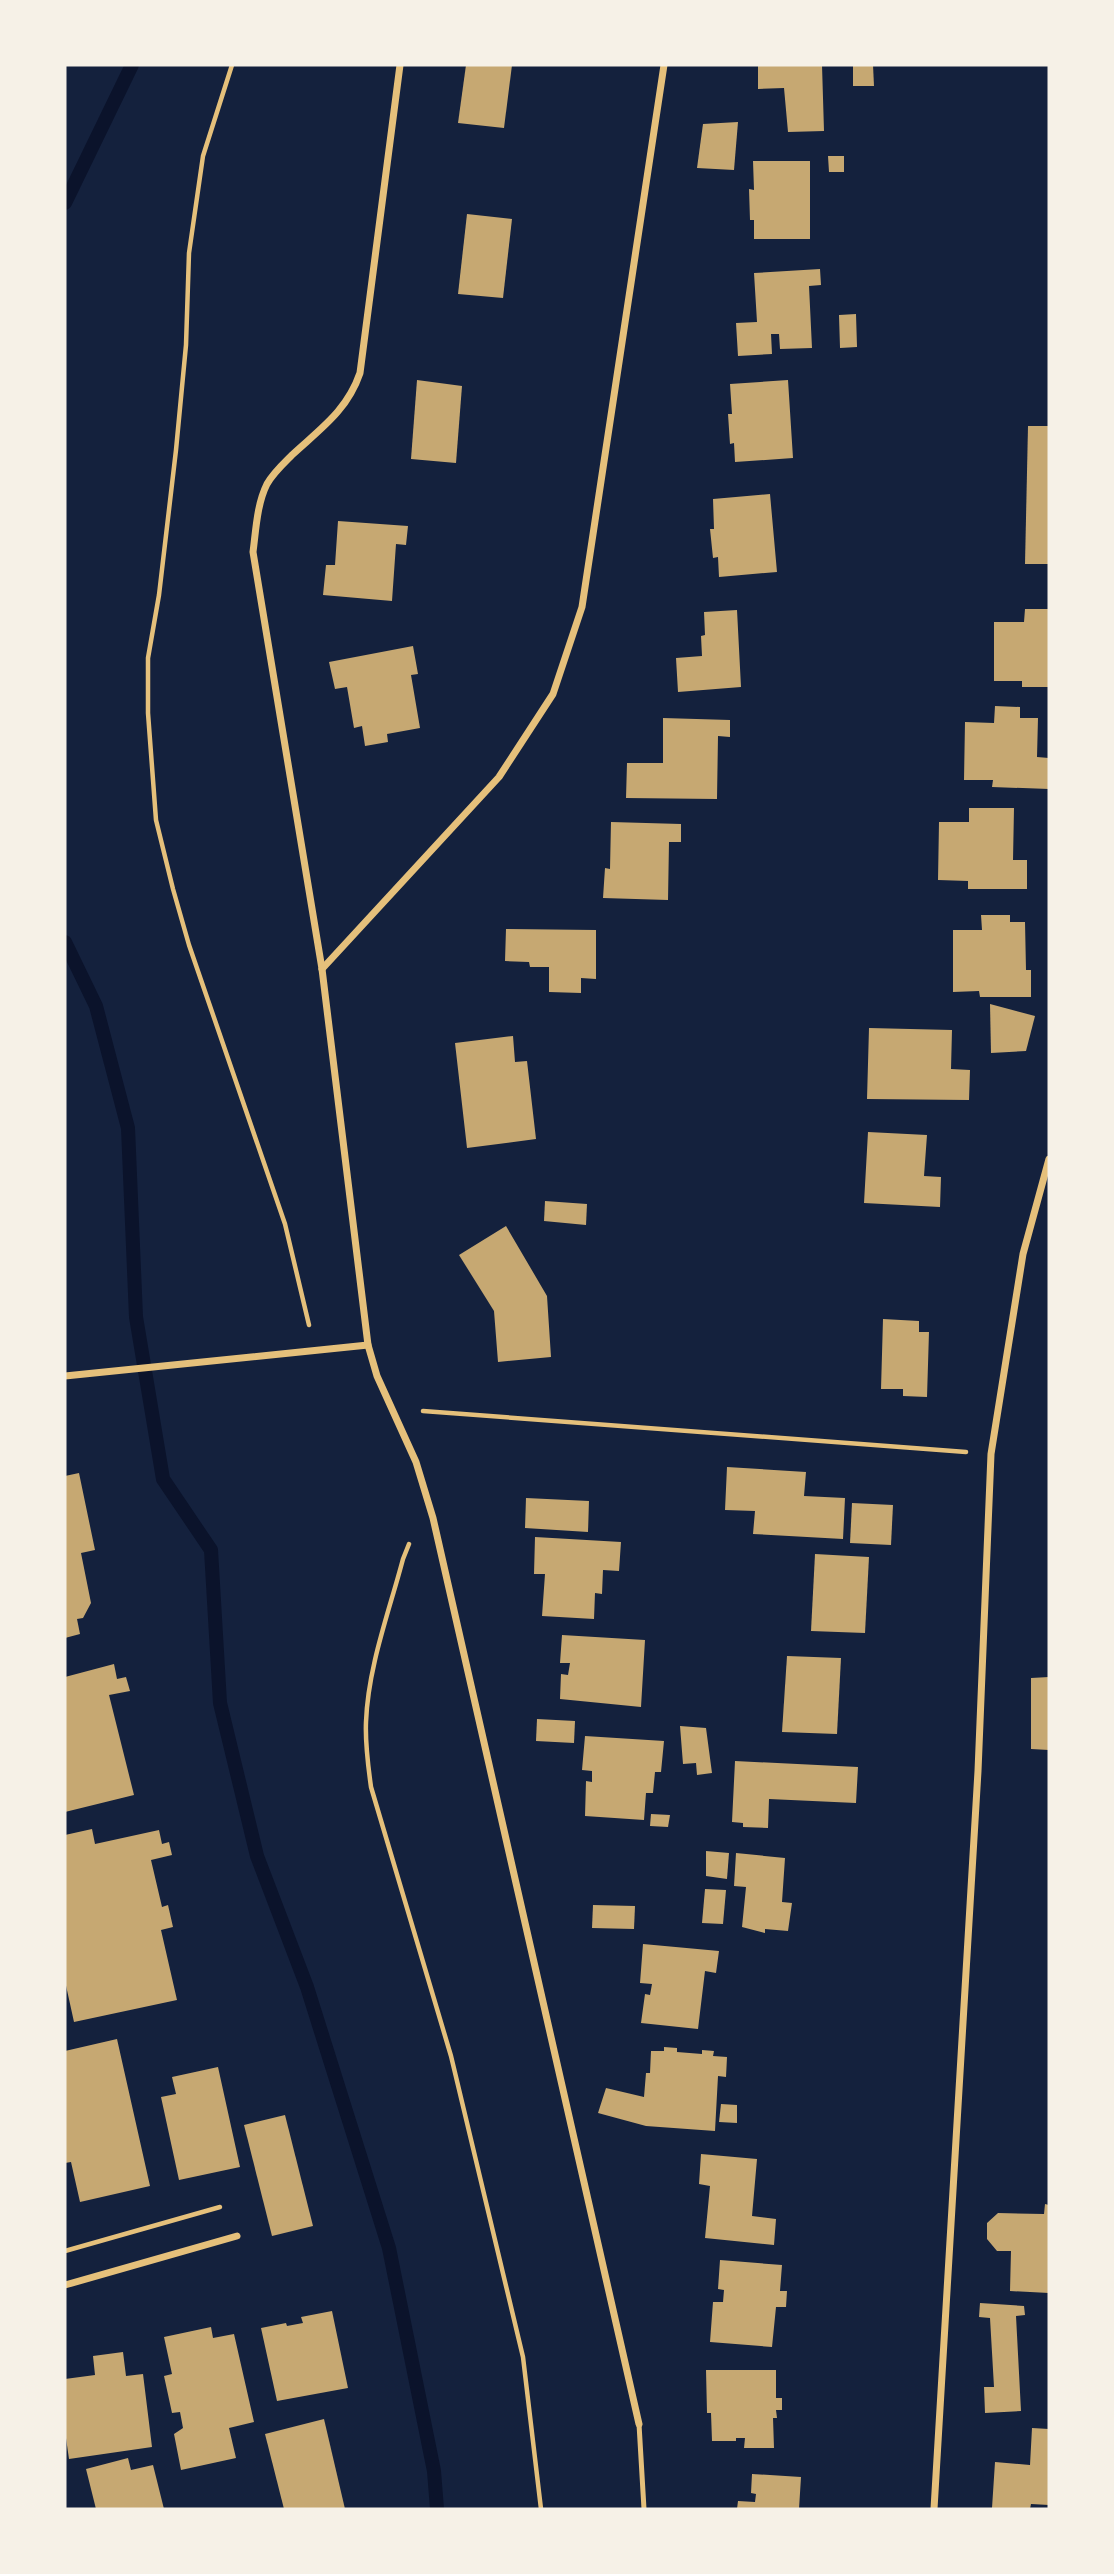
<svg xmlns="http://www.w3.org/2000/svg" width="1114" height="2574" viewBox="0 0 1114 2574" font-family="Manrope,sans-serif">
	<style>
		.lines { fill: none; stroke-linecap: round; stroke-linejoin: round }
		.stream { stroke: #0b132b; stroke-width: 14 }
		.building { fill: #c6a872 }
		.path { stroke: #e5c07b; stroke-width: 4.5 }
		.service { stroke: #e5c07b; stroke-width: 5 }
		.minor { stroke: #e5c07b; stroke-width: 7 }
	</style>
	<rect width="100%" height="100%" fill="#14213d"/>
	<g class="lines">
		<!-- stream -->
		<g class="stream">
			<path d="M65 203 132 65"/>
			<path d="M65 942 96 1006 128 1128 136 1317 163 1479 211 1550 220 1703 257 1856 307 1987 389 2248 434 2471 437 2509"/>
		</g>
	</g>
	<!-- building -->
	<g class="building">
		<path d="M466 65H512L504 128 458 123Z"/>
		<path d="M758 65H822L824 131 788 132 784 88 758 89Z"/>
		<path d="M853 65H873L874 86H853Z"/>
		<path d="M738 122 734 170 697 168 703 124Z"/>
		<path d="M828 156H844V172H829Z"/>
		<path d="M753 161H810V239H754V220H750L749 189 754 190Z"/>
		<path d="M467 214 512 219 503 298 458 294Z"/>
		<path d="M820 269 821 285 809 286 812 348 780 349 779 334H771L772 354 738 356 736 323 757 322 754 273Z"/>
		<path d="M856 314 857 347 840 348 839 315Z"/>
		<path d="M417 380 462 386 456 463 411 459Z"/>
		<path d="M788 380 793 458 735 462 734 443 730 444 728 414H732L730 384Z"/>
		<path d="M1028 426H1049V564H1025Z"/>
		<path d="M770 494 777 572 719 577 718 557 713 558 710 529H714L713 499Z"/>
		<path d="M338 521 408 526 406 545 396 544 392 601 323 595 326 565H335Z"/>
		<path d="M1025 609H1049V687H1022V681H994V622H1024Z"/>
		<path d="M737 610 741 687 678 692 676 658 702 656 701 636 705 635 704 612Z"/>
		<path d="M413 646 418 674 411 675 420 728 387 734 388 742 365 746 362 726 354 728 347 687 335 689 329 662Z"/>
		<path d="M995 706 1020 707V718H1038L1037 757 1049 758V789L992 787 993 780H964L965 722 994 723Z"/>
		<path d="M663 718 730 720V737L718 736 717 799 626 798 627 763H663Z"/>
		<path d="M969 808H1014L1013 860H1027V889H968V881L938 880 939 822H969Z"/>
		<path d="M611 822 681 824V842H669L668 900 603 898 605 868 610 869Z"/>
		<path d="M981 915H1010V922H1025L1026 970H1031V997H980L979 991 953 992V930H982Z"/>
		<path d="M506 929 596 930V979L581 978V993L549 992V967H530L529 962 505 961Z"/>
		<path d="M990 1004 1035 1016 1026 1051 991 1053Z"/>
		<path d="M869 1028 952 1030 951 1069 970 1070 969 1100 867 1099Z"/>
		<path d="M513 1036 515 1062 527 1061 536 1139 467 1148 455 1043Z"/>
		<path d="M868 1132 927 1135 924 1176 941 1177 940 1207 864 1203Z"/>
		<path d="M545 1201 587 1204 586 1225 544 1221Z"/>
		<path d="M506 1226 547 1296 551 1357 498 1362 494 1311 459 1255Z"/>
		<path d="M883 1319 919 1321V1332H929L927 1397 903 1396V1389H881Z"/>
		<path d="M727 1467 806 1472 804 1496 845 1498 843 1539 753 1534 755 1511 725 1510Z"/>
		<path d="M79 1473 95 1550 81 1553 91 1603 83 1618 77 1619 80 1634 65 1638V1476Z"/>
		<path d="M526 1498 589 1501 588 1532 525 1528Z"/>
		<path d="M852 1503 893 1505 891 1545 850 1543Z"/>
		<path d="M535 1537 621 1542 619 1571 603 1570 602 1594 595 1593 594 1619 542 1616 545 1574H534Z"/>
		<path d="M815 1554 869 1557 865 1633 811 1631Z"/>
		<path d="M562 1635 645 1640 641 1707 560 1699 561 1674 568 1675 570 1663H560Z"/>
		<path d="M787 1656 841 1658 837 1734 782 1732Z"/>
		<path d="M114 1664 117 1679 126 1677 130 1691 109 1695 134 1795 65 1812V1677Z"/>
		<path d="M1049 1677V1750L1031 1749V1678Z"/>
		<path d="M537 1719 575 1721 574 1743 536 1741Z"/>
		<path d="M680 1726 706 1728 712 1773 697 1775 696 1763 683 1764Z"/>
		<path d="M585 1736 664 1741 661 1772H655L653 1793H646L644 1820 585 1816 586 1781 592 1782V1771L582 1770Z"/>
		<path d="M735 1761 858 1767 856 1803 769 1799 768 1828 743 1827V1823L732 1822Z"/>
		<path d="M651 1814 670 1815 668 1827 650 1826Z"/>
		<path d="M92 1829 95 1844 159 1830 162 1844 169 1842 172 1855 151 1860 162 1907 168 1905 173 1927 161 1930 177 2000 74 2022 65 1981V1835Z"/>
		<path d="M706 1851 729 1853 727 1879 706 1876Z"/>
		<path d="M736 1853 785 1858 782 1902 792 1903 788 1931 765 1929V1933L742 1927 746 1887 734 1886Z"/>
		<path d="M705 1889 726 1890 723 1924 702 1923Z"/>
		<path d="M593 1905 635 1906 634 1929 592 1928Z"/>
		<path d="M643 1944 719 1951 716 1973 705 1971 698 2029 641 2023 645 1994 650 1995 652 1984 640 1983Z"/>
		<path d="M117 2039 150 2186 80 2202 71 2162 65 2163V2051Z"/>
		<path d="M664 2047 677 2048V2052L702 2054V2050L714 2051 713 2056 727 2057 726 2077 718 2076 715 2131 646 2126 598 2113 606 2088 644 2097 646 2073H650L651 2051H664Z"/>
		<path d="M218 2067 240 2167 179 2180 161 2097 176 2094 172 2077Z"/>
		<path d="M721 2104 737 2105V2123L719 2122Z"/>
		<path d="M285 2115 313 2226 272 2236 244 2125Z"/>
		<path d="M701 2154 757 2159 752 2216 776 2219 774 2245 705 2238 710 2186 699 2184Z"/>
		<path d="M1045 2204 1049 2205V2293L1010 2291 1011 2251H997L987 2239V2223L998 2213 1044 2214Z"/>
		<path d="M720 2260 782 2265 780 2291H787L786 2307H776L772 2347 710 2342 713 2302H723L724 2290 718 2289Z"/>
		<path d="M980 2303 1024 2306 1025 2315 1016 2316 1021 2411 985 2413 984 2387H994L990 2318 979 2317Z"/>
		<path d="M332 2311 348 2388 277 2401 261 2328 286 2323 287 2326 303 2323 301 2317Z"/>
		<path d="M211 2327 213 2338 234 2334 254 2422 229 2428 236 2458 181 2470 174 2434 183 2428 180 2412 172 2413 164 2376 172 2374 164 2337Z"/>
		<path d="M123 2352 126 2376 143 2374 152 2447 69 2459 65 2431V2379L95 2375 93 2356Z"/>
		<path d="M706 2370H776V2398H782V2410H776L777 2418H773L774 2448H744L745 2438H736V2441H712L711 2413H707Z"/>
		<path d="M324 2419 345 2509H284L265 2434Z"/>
		<path d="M1032 2428 1049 2429V2505L1031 2504 1030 2509 992 2508 995 2462 1030 2465Z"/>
		<path d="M128 2458 131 2470 153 2465 164 2509H96L86 2469Z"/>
		<path d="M752 2474 801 2477 799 2509H737L738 2501 755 2502 756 2494 751 2493Z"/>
	</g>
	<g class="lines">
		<!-- path -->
		<g class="path">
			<path d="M232 65 203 156 189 253 186 345 176 450 159 595 148 658V713L156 820 173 889 189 945 285 1224 309 1325"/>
			<path d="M423 1411 966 1452"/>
			<path d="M409 1544 403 1559C389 1612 368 1667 366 1722 365 1744 368 1765 371 1787L451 2056 523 2357 541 2509"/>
			<path d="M65 2251 220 2207"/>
		</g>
		<!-- service -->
		<path class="service" d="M639 2424 644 2509"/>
		<!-- minor -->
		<g class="minor">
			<path d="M400 65 360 373C347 411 320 429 292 455 284 463 273 473 267 484 257 504 256 529 253 552L322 969 368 1345 377 1376 416 1462 433 1518 639 2424"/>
			<path d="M322 969 499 777 553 694 582 607 664 65"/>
			<path d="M65 1376 368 1345"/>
			<path d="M65 2285 237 2236"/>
			<path d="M934 2509 978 1771 991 1454 1023 1254 1049 1159"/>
		</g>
	</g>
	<!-- border -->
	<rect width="1114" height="2574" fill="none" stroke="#f6f1e7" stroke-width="133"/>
</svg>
